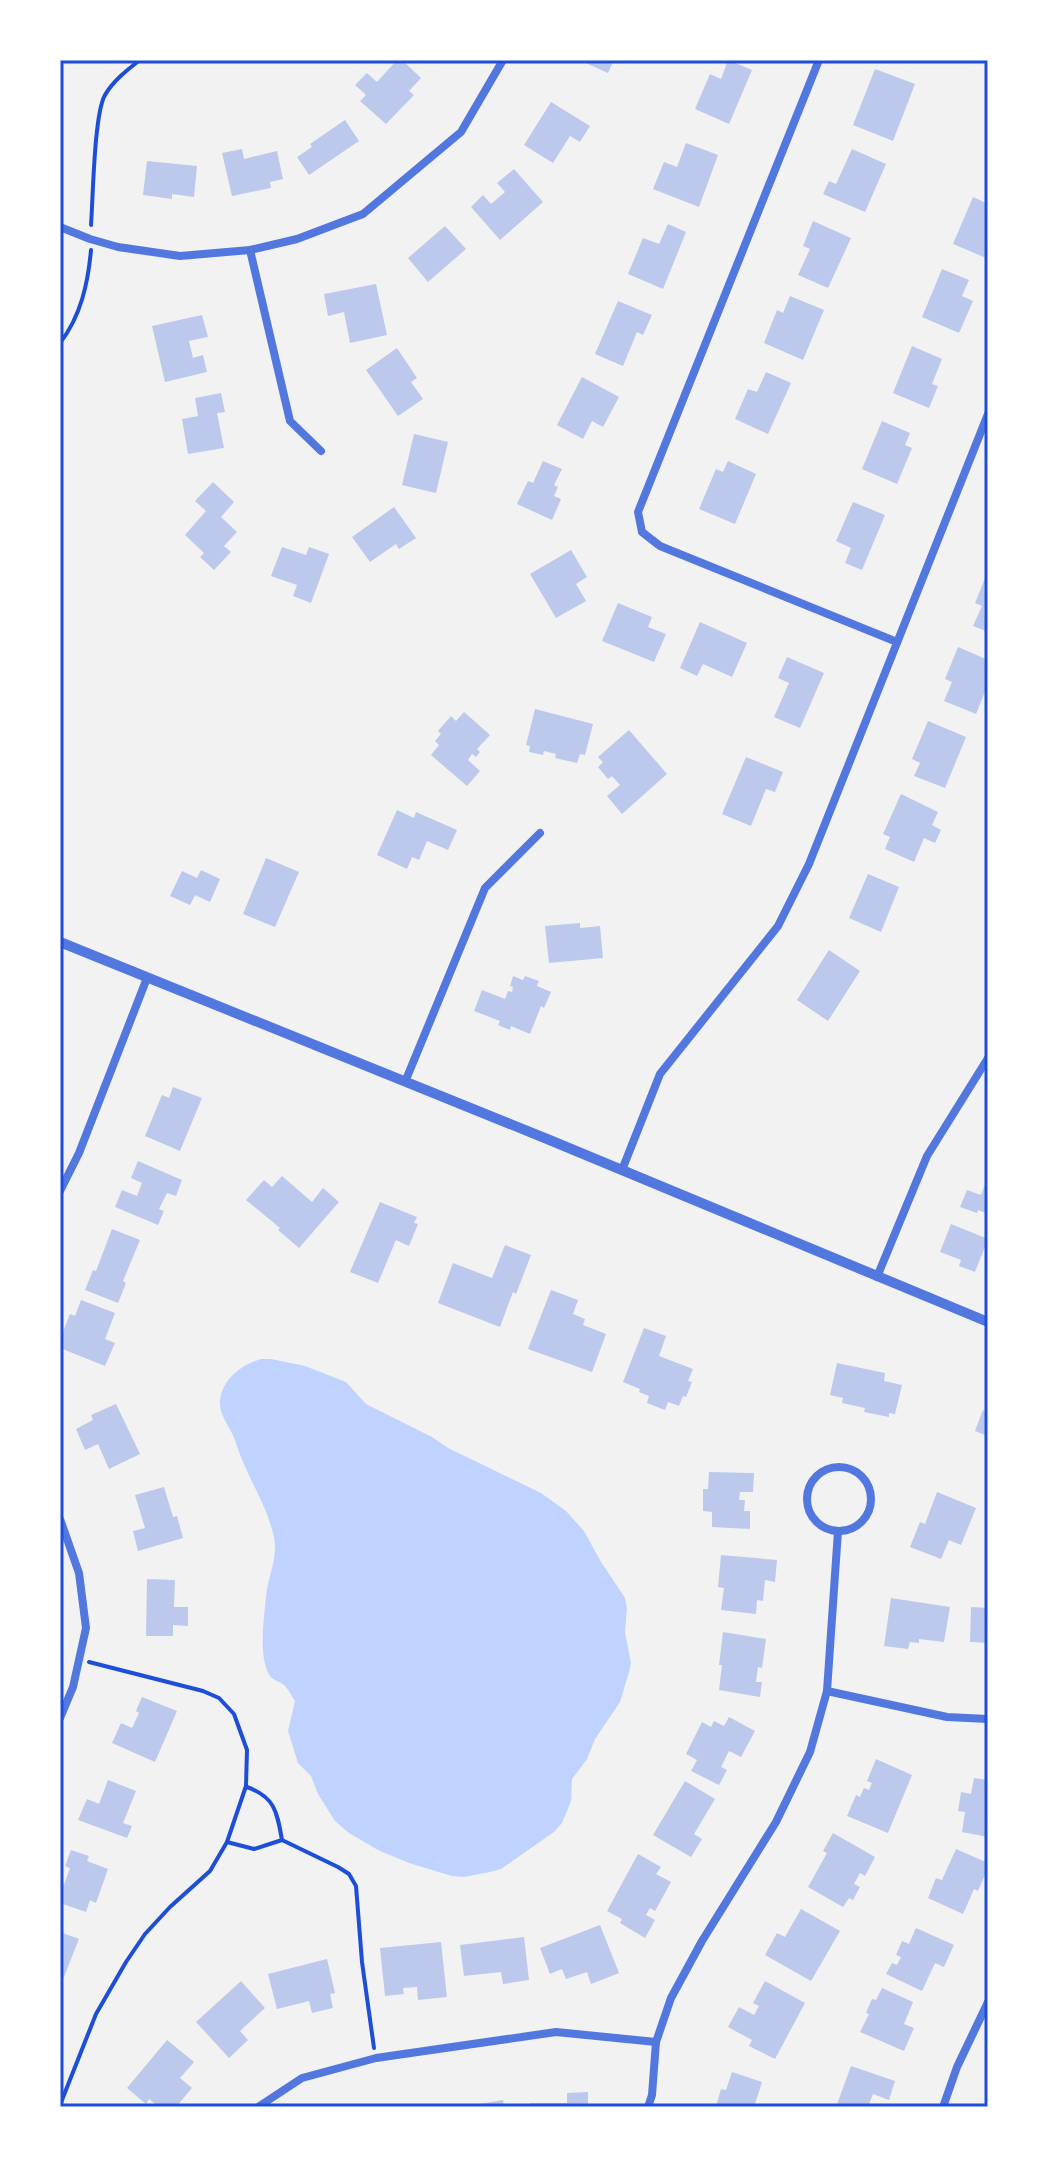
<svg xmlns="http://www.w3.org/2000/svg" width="1048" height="2167" viewBox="0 0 1048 2167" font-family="'DM Sans',sans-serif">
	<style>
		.water { fill: #bfd3fe }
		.building { fill: #bdc9ec }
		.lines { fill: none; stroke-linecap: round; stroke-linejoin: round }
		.path { stroke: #1d4ed8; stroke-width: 4 }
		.minor { stroke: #5277de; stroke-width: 8 }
		.tertiary { stroke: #5277de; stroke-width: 10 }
		.neatline { fill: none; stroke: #1d4ed8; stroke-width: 3 }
	</style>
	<rect width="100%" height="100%" fill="#f2f2f2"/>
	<!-- water -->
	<path class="water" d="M261 1359H271L305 1366 346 1382 366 1404 432 1437 448 1448 541 1493 566 1511 584 1531 601 1562 625 1598 627 1608 625 1632 631 1663 629 1672 620 1702 595 1739 587 1759 572 1779 571 1801 562 1823 554 1832 501 1869 490 1872 464 1877 452 1876 409 1863 378 1850 349 1833 335 1821 318 1794 311 1776 298 1763 288 1731 295 1701C292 1697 289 1690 285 1686 280 1681 274 1681 270 1676 258 1658 264 1618 266 1597 268 1576 278 1559 274 1537 266 1502 245 1474 235 1440 230 1426 219 1416 220 1401 222 1379 241 1365 261 1359Z"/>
	<!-- building -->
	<g class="building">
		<path d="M397 60H402L421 78 409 91 414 95 386 124 360 101 366 95 355 85 367 73 377 82Z"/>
		<path d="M579 60H614L608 73Z"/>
		<path d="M728 60 752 70 729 124 695 109 710 74 721 79Z"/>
		<path d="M875 69 915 84 893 141 853 125Z"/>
		<path d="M551 102 590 126 580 142 570 136 553 163 524 145Z"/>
		<path d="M345 120 359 141 309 175 297 157 312 147 310 144Z"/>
		<path d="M686 143 718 155 699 207 653 189 664 162 677 167Z"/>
		<path d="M242 149 244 159 277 151 283 179 270 182 271 188 232 196 222 153Z"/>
		<path d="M852 149 886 164 865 212 823 194 829 181 836 184Z"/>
		<path d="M147 161 197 166 194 197 172 194V199L143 195Z"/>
		<path d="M514 169 543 202 500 240 471 207 483 195 491 204 505 192 497 183Z"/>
		<path d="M973 197 988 204V254L986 258 953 244Z"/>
		<path d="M813 221 851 238 828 288 798 275 810 249 803 246Z"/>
		<path d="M668 224 686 232 663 289 628 274 643 238 659 244Z"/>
		<path d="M445 226 466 249 428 282 408 258Z"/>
		<path d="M942 269 969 280 962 296 973 301 959 333 922 317Z"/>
		<path d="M376 284 387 335 350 343 344 312 328 316 324 294Z"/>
		<path d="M790 296 824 310 803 360 764 343 777 310 783 313Z"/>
		<path d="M618 301 652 315 643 335 637 332 623 366 595 354Z"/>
		<path d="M202 315 208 337 189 341 193 358 203 355 207 372 165 382 152 326Z"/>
		<path d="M912 346 942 359 932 384 938 386 929 408 893 393Z"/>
		<path d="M397 348 417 378 411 382 423 399 398 416 366 370Z"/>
		<path d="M766 372 791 383 768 434 735 419 748 389 757 392Z"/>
		<path d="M582 377 619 397 603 427 592 421 583 439 557 425Z"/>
		<path d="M221 393 225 412 217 413 224 448 188 454 182 419 198 416 195 398Z"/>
		<path d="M882 421 910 433 905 445 912 448 897 484 862 469Z"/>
		<path d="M414 434 448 442 436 493 402 485Z"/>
		<path d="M543 461 562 469 554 485 558 487 554 496 561 499 552 520 517 504 528 481 533 483Z"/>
		<path d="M728 461 756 474 735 524 699 509 716 469 723 472Z"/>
		<path d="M213 482 234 502 221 517 237 532 224 546 231 552 214 570 200 557 204 553 185 535 206 511 195 501Z"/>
		<path d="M853 502 885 515 862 570 845 563 851 548 836 541Z"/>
		<path d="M394 507 416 538 399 549 396 544 370 562 352 537Z"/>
		<path d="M282 547 306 555 309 547 329 554 311 603 293 596 297 585 271 576Z"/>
		<path d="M571 550 587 577 576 584 586 601 556 618 530 574Z"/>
		<path d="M988 571V632L973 626 982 606 975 603Z"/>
		<path d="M618 603 652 617 648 627 666 634 654 662 602 641Z"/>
		<path d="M700 622 747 643 732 677 703 664 697 676 680 668Z"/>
		<path d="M958 647 988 660V684L976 714 944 701 952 682 945 679Z"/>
		<path d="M787 657 824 673 800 728 774 717 789 683 778 678Z"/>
		<path d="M535 709 593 724 585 755 580 754 577 763 555 758 556 754 544 751 543 755 529 752 530 746 526 745Z"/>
		<path d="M464 712 490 735 477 749 480 752 476 757 472 754 468 760 480 771 467 786 431 755 439 745 435 741 441 734 438 731 451 716 456 721Z"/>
		<path d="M928 721 966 737 945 788 914 776 920 763 912 759Z"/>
		<path d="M629 730 667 774 622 814 607 796 620 785 612 776 608 779 598 767 603 762 598 757Z"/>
		<path d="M746 757 783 772 775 792 766 789 751 826 722 814Z"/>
		<path d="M901 794 938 812 932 825 941 830 935 843 924 838 914 862 885 849 890 837 883 834Z"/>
		<path d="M397 810 414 818 416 812 457 830 448 850 427 841 419 860 412 857 407 869 377 855Z"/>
		<path d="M266 858 299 872 275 927 243 914Z"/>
		<path d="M201 870 220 879 210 902 195 895 190 905 170 896 182 871 197 878Z"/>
		<path d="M868 874 899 887 881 932 849 918Z"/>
		<path d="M580 923V928L600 926 603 958 549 963 545 926Z"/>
		<path d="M829 950 860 971 828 1021 797 1000Z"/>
		<path d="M513 976 523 980 525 976 539 981 537 986 551 992 544 1008 541 1006 530 1034 511 1026 510 1030 498 1025 500 1021 474 1011 482 990 505 999 508 991 512 992 513 987 510 986Z"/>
		<path d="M173 1087 202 1098 180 1151 145 1136 162 1095 169 1098Z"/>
		<path d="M138 1161 182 1180 176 1196 167 1193 159 1209 164 1211 158 1225 115 1207 122 1190 137 1196 142 1183 131 1178Z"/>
		<path d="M282 1176 312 1202 323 1188 339 1202 299 1248 278 1230 280 1228 246 1200 264 1180 272 1187Z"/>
		<path d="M988 1176V1214L978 1210 977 1213 960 1207 967 1190 981 1195Z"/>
		<path d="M380 1202 417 1217 414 1223 418 1224 409 1246 396 1240 378 1283 350 1272Z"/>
		<path d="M951 1224 988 1239 975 1272 959 1266 961 1260 940 1252Z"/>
		<path d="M112 1229 140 1240 123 1281 126 1283 118 1303 85 1290 93 1270 96 1271Z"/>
		<path d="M505 1245 531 1255 516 1294 513 1292 500 1327 438 1303 453 1263 492 1278Z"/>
		<path d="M551 1290 578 1300 573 1314 585 1319 583 1325 606 1334 592 1372 528 1349Z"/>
		<path d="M81 1300 115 1313 105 1339 115 1343 105 1366 60 1348V1339L70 1314 75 1316Z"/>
		<path d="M644 1328 666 1336 659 1356 693 1369 688 1381 692 1382 686 1397 683 1396 679 1406 668 1402 665 1410 647 1403 649 1396 639 1392 640 1389 623 1382Z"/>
		<path d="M837 1363 885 1373 884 1381 902 1385 895 1414 889 1413V1417L864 1412 865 1408 842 1403 843 1398 830 1395Z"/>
		<path d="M116 1404 140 1454 109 1469 98 1444 85 1450 76 1429 93 1420 91 1415Z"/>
		<path d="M983 1410 988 1413V1436L975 1431Z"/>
		<path d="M709 1472 754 1473 753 1492H740L739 1500H745L744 1511H750V1529L712 1527V1512L703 1511V1489H708Z"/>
		<path d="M164 1487 173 1517 177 1516 183 1538 138 1551 133 1531 145 1528 135 1495Z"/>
		<path d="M937 1492 976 1508 961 1545 949 1540 941 1559 910 1547 920 1522 925 1524Z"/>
		<path d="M721 1555 777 1560 775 1582 765 1580 763 1601 757 1600 756 1614 721 1610 724 1588 718 1587Z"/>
		<path d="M147 1579 175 1580 174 1607H188V1626L173 1625V1636H146Z"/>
		<path d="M891 1598 950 1607 944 1642 919 1639V1643L910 1642 908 1649 884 1646Z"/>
		<path d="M971 1607 988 1608V1643L970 1642Z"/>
		<path d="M723 1632 766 1639 762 1668 758 1667 756 1682H762L760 1697 719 1690 722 1665H719Z"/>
		<path d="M142 1697 177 1711 155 1762 112 1743 121 1723 132 1728 139 1713 136 1711Z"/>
		<path d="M729 1717 755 1731 741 1757 729 1751 721 1767 727 1770 719 1785 691 1771 697 1760 686 1754 702 1722 711 1727 714 1721 724 1726Z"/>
		<path d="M876 1759 912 1775 888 1833 847 1816 856 1795 860 1797 864 1788 869 1790 872 1783 867 1781Z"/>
		<path d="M974 1778 988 1780V1837L962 1832 965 1812 958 1811 961 1792 971 1794Z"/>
		<path d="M108 1780 136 1791 123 1823 132 1826 127 1838 78 1820 87 1799 99 1804Z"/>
		<path d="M685 1781 715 1799 694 1834 702 1839 691 1857 653 1835Z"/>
		<path d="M833 1833 875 1857 865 1876 860 1873 854 1884 860 1887 853 1900 849 1898 843 1907 808 1887 827 1853 823 1851Z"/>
		<path d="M956 1849 988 1863V1868L978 1891 974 1889 963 1914 928 1898 936 1878 942 1880Z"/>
		<path d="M71 1850 89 1856 87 1861 108 1869 96 1903 90 1900 86 1912 60 1903V1883L64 1885 70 1868 65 1866Z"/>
		<path d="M638 1854 661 1867 656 1874 671 1882 655 1911 650 1908 646 1915 655 1920 645 1938 620 1923 622 1919 607 1911Z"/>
		<path d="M801 1909 840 1931 811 1981 765 1955 777 1933 785 1937Z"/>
		<path d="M600 1925 619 1973 591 1984 587 1972 566 1979 562 1969 550 1974 540 1948Z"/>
		<path d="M916 1928 954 1945 944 1967 935 1963 922 1991 886 1974 892 1963 897 1965 901 1957 896 1955 902 1941 909 1944Z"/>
		<path d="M60 1932 79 1939 60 1987Z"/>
		<path d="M524 1937 529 1980 503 1984 501 1972 464 1976 460 1945Z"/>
		<path d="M441 1942 447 1997 418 2000 417 1987 403 1988 404 1994 385 1996 380 1948Z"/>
		<path d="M327 1959 335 1993 330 1994 333 2008 312 2013 309 2001 277 2009 268 1974Z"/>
		<path d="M241 1981 265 2008 240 2031 248 2040 229 2058 196 2022Z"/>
		<path d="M765 1981 805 2003 775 2059 749 2046 752 2040 728 2027 739 2007 754 2015 759 2006 753 2003Z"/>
		<path d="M882 1988 913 2002 904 2024 914 2028 904 2051 860 2032 869 2014 866 2013 872 1999 876 2000Z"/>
		<path d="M167 2040 194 2062 180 2078 192 2088 176 2107H159L149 2099 146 2104 127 2088Z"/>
		<path d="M851 2066 895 2081 889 2100 873 2094 868 2107H836Z"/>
		<path d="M732 2072 762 2082 754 2107H708L709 2104 716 2106 721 2089 726 2090Z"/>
		<path d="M588 2092V2107H530V2103H567V2093Z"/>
		<path d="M503 2100 504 2107H480L479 2104Z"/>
	</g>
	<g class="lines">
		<!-- path -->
		<g class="path">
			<path d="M91 225C93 199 94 114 105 95 113 81 127 70 140 60"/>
			<path d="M60 343C81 316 88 283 91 250"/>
			<path d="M247 1787C275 1797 277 1812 282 1840"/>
			<path d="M227 1842 254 1849 282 1840 338 1867 349 1874 356 1886 362 1962 374 2048"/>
			<path d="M60 2105 96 2014 126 1962 145 1934 170 1907 210 1871 227 1842 246 1786 247 1750 234 1714 219 1698 203 1691 89 1662"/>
		</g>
		<!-- minor -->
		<g class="minor">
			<path d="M819 60 638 512 642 532 660 546 897 642"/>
			<path d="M60 227 90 239 118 247 180 256 250 250 297 239 363 214 461 132 503 60"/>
			<path d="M250 250 290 421 321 451"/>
			<path d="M405 1082 485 888 540 833"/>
			<path d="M622 1170 660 1074 778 926 809 864 988 414"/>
			<path d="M60 1191 79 1153 147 978"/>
			<path d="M877 1277 927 1156 988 1058"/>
			<circle cx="839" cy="1499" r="32"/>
			<path d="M60 1519 79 1573 86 1628 73 1687 60 1718"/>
			<path d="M827 1691 947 1717 988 1719"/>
			<path d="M258 2107 302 2078 376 2058 556 2032 656 2042"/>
			<path d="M648 2107 652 2095 656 2042 671 1998 702 1941 776 1822 810 1752 827 1691 838 1531"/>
			<path d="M943 2107 957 2067 988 2002"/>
		</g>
		<!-- tertiary -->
		<path class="tertiary" d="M60 942 552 1141 988 1322"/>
	</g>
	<!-- border -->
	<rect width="1048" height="2167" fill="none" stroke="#ffffff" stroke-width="124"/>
	<rect x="62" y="62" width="924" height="2043" class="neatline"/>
</svg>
